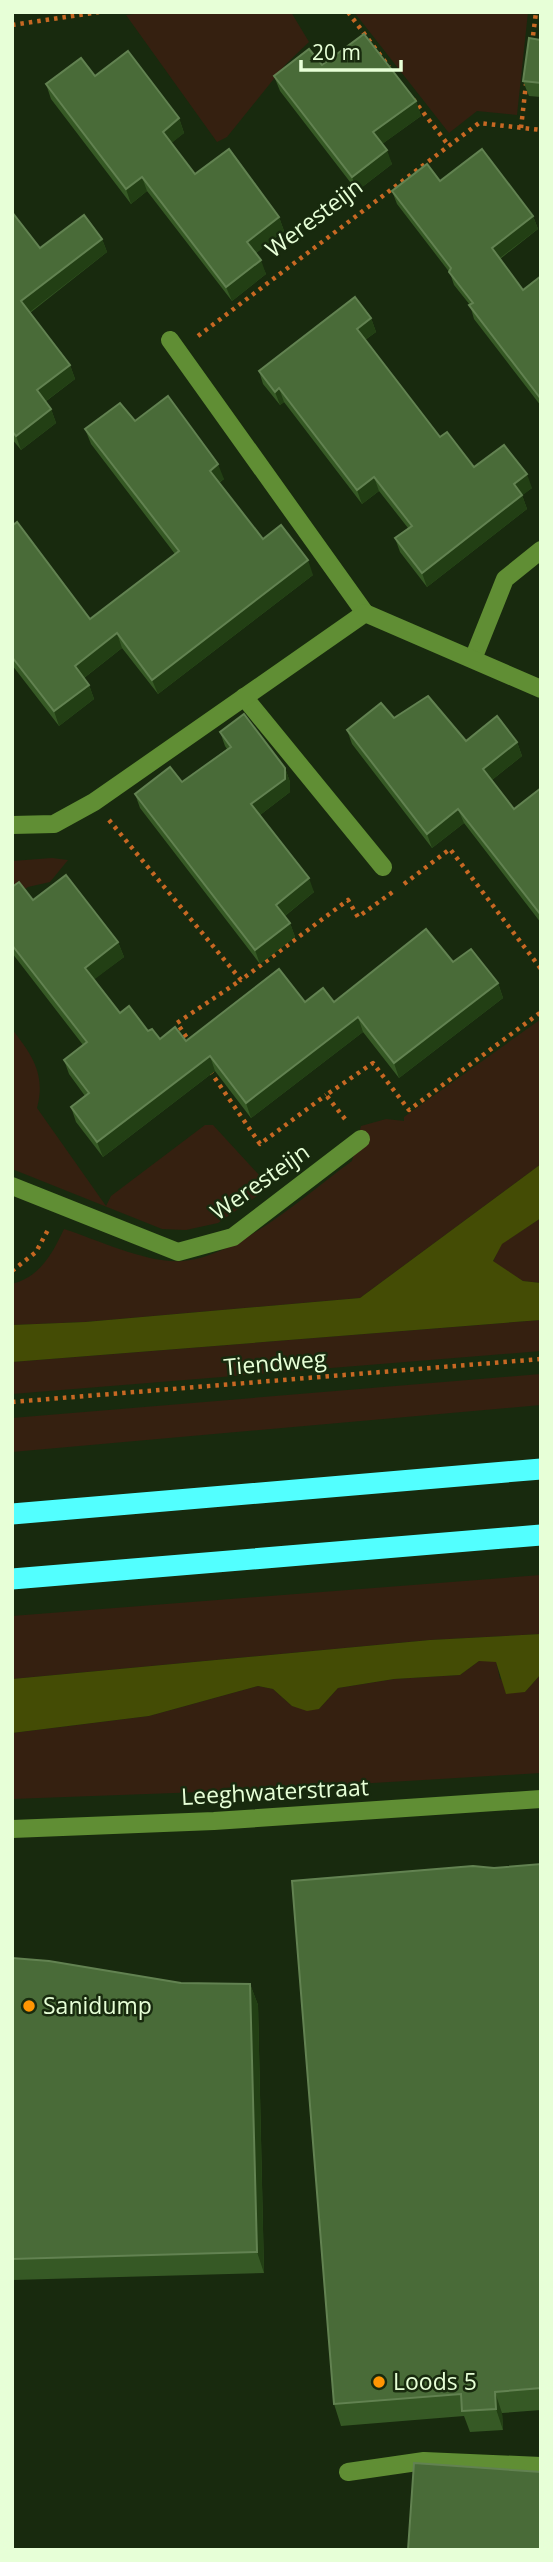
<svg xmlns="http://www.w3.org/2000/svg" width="553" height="2562" viewBox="0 0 553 2562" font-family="'Open Sans',sans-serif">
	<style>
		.green { fill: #352010 }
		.water { fill: #444c05 }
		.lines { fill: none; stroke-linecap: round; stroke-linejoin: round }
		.path { stroke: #c76823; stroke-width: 4.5; stroke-dasharray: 3.5 5; stroke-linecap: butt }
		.minor { stroke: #608e34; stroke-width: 18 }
		.highway { stroke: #52ffff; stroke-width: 21 }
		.wall { fill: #365925 }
		.shaded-wall { fill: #223f14 }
		.building { fill: #496b38; stroke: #628251; stroke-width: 2 }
		.poi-dot { fill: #ff9503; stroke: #182a0e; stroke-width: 2.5 }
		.labels { text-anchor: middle; stroke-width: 5; stroke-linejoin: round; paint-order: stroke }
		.street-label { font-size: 23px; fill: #e7ffd7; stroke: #182a0e }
		.poi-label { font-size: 23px; fill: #e7ffd7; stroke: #182a0e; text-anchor: start }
	</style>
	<rect width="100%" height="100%" fill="#182a0e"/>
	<!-- green -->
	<g class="green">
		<path d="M150 12H291L309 42 285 65 227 137 217 142 126 15Z"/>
		<path d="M354 12H528L517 115 477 111 449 133Z"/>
		<path d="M52 858 68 860 50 882 28 887 12 898V861Z"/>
		<path d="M541 1019V1164L360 1298 85 1322 12 1325V1284C41 1276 52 1254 64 1229 98 1240 148 1264 183 1261 240 1256 306 1194 352 1161L361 1126 386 1119 404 1121V1117Z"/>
		<path d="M12 1029C32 1055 46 1074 37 1108L106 1206 111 1196 205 1125H213L270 1187 218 1223 186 1230 162 1229 12 1169Z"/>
		<path d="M541 1218V1283L523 1281 493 1262 501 1244Z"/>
		<path d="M541 1320V1351L12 1394V1362Z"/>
		<path d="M541 1374V1405L12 1452V1418Z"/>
		<path d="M541 1575V1634L430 1640 12 1679V1616Z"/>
		<path d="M479 1661H496L500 1679 525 1692 541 1674V1773L255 1790 12 1799V1733L149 1716 258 1686 273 1689 292 1706 319 1709 338 1688 394 1679 460 1675Z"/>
	</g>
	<!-- water -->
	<g class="water">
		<path d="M541 1164V1218L502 1244 493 1261 523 1281 541 1283V1320L12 1362V1325L85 1322 360 1298Z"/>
		<path d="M541 1634V1674L525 1692 506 1694 496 1662 479 1661 460 1675 394 1679 338 1688 319 1709 307 1711 292 1706 273 1689 258 1686 149 1716 12 1733V1679L430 1640Z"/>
	</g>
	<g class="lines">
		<!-- path -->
		<g class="path">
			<path d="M348 12 389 67"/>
			<path d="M12 25 99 12"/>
			<path d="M532 44 536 12"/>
			<path d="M413 99 449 146"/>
			<path d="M521 128 526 84"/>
			<path d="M198 336 479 123 541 130"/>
			<path d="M109 820 241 980 348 900 358 917 394 891"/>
			<path d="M404 884 450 849 541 969"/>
			<path d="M191 1044 177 1023 241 980"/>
			<path d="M210 1071 260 1144 326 1095"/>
			<path d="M345 1119 326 1095 373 1063 409 1110 541 1012"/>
			<path d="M12 1271 36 1252 49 1228"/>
			<path d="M12 1402 541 1359"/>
		</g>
		<!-- minor -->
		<g class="minor">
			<path d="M170 340 365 613"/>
			<path d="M473 659 505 579 541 550"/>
			<path d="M244 697 383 867"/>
			<path d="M12 825 54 824 94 802 365 613 541 689"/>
			<path d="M12 1186 178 1252 233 1237 361 1139"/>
			<path d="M12 1829 214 1821 541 1799"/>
			<path d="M348 2472 424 2461 541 2466"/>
		</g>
		<!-- highway -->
		<g class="highway">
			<path d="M12 1514 541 1469"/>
			<path d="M12 1579 541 1535"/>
		</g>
	</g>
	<!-- wall -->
	<g class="wall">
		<path d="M541 40V97L529 96 523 81Z"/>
		<path d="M322 65 416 101 421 116 382 144 392 164 357 191 280 91 274 76Z"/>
		<path d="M95 76 179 118 184 133 171 143 195 174 279 217 284 231 256 253 266 274 232 301 147 191 131 204 51 99 46 84Z"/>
		<path d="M440 181 533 216 538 229 500 259 523 290 541 276V406L474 319 470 305 454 285 450 273 397 204 392 191Z"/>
		<path d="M12 212 40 248 102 239 107 252 30 313 70 365 75 379 45 402 51 409 56 423 21 450 12 439Z"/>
		<path d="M371 318 376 332 365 340 440 437 474 467 532 488 522 495 527 509 427 587 400 552 395 538 408 528 379 491 362 504 284 402 280 405 263 384 259 371Z"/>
		<path d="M135 421 224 479 219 483 263 539 313 575 158 694 122 648 84 678 89 685 94 699 59 726 12 665V526L90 619 175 554 91 444 85 429Z"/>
		<path d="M394 718 466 741 517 742 522 756 492 780 514 809 541 788V923L464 823 432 848 352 744 347 730Z"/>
		<path d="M220 732 285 768 290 782V792L260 815 314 892 285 916 290 923 295 937 260 964 140 808 135 794 182 782 227 749 225 746Z"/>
		<path d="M12 887 33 900 118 942 124 957 94 979 120 1013 160 1039 186 1041 305 1002H334L453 962 498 983 503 998 399 1078 363 1032 251 1118 215 1071 103 1157 76 1122 71 1107 85 1096 69 1074 64 1060 83 1045 12 953Z"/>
		<path d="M541 1864V2410L502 2413 503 2430 470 2432 464 2416 341 2426 334 2404Z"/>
		<path d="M12 1958 181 1983 250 1984 258 2005 264 2273 12 2280Z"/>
	</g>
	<!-- shaded-wall -->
	<g class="shaded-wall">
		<path d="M416 101 421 116 378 147 373 132Z"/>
		<path d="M179 118 184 133 168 146 163 132Z"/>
		<path d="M387 150 392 164 357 191 352 177Z"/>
		<path d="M142 177 147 191 131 204 126 189Z"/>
		<path d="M533 216 538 229 496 261 492 248Z"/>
		<path d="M279 217 284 231 252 256 247 242Z"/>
		<path d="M102 239 107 252 26 315 21 301Z"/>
		<path d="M261 260 266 274 232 301 226 287Z"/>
		<path d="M371 318 376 332 362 342 357 329Z"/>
		<path d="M70 365 75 379 42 404 37 390Z"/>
		<path d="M279 388 284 402 280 405 275 392Z"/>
		<path d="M51 409 56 423 21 450 16 436Z"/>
		<path d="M218 464 224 479 215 485 210 471Z"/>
		<path d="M527 474 532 488 519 498 514 484Z"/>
		<path d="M374 477 379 491 362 504 357 490Z"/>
		<path d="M522 495 527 509 427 587 422 573Z"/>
		<path d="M308 560 313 575 158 694 152 680Z"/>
		<path d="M117 633 122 648 80 681 75 666Z"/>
		<path d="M89 685 94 699 59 726 54 711Z"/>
		<path d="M517 742 522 756 488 783 483 769Z"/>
		<path d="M285 768 290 782V792L256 818 251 804Z"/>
		<path d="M458 809 464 823 432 848 427 834Z"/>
		<path d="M309 878 314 892 281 919 276 905Z"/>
		<path d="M290 923 295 937 260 964 255 950Z"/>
		<path d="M118 942 124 957 91 982 85 968Z"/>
		<path d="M498 983 503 998 399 1078 394 1063Z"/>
		<path d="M358 1017 363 1032 251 1118 246 1103Z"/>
		<path d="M210 1056 215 1071 103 1157 97 1142Z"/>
		<path d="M250 1984 258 2005 264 2273 257 2252Z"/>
		<path d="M495 2392 502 2413 503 2430 496 2409Z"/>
	</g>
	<!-- building -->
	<g class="building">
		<path d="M364 34 416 101 373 132 387 150 352 177 274 76 309 49 322 65Z"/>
		<path d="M529 38 541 40V83L523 81Z"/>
		<path d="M128 51 179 118 163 132 195 174 229 149 279 217 247 242 261 260 226 287 142 177 126 189 46 84 81 58 95 76Z"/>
		<path d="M482 149 533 216 492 248 523 290 541 276V399L469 305 473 303 449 272 451 268 392 191 427 164 440 181Z"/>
		<path d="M12 212 40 248 84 215 102 239 21 301 70 365 37 390 51 409 16 436 12 431Z"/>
		<path d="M355 297 371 318 357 329 440 437 447 432 474 467 504 445 527 474 514 484 522 495 422 573 395 538 412 526 374 477 357 490 279 388 275 392 259 371Z"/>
		<path d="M168 396 218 464 210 471 263 539 281 525 308 560 152 680 117 633 75 666 89 685 54 711 12 657V526L17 522 90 619 179 551 85 429 120 403 135 421Z"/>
		<path d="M428 696 466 741 497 716 517 742 483 769 514 809 541 788V915L458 809 427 834 347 730 381 703 394 718Z"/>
		<path d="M244 714 285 768V779L251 804 309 878 276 905 290 923 255 950 135 794 170 767 182 782 231 747 220 732Z"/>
		<path d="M66 875 118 942 85 968 120 1013 129 1006 148 1031 152 1029 160 1039 175 1027 186 1041 279 969 305 1002 323 988 334 1002 426 929 453 962 471 949 498 983 394 1063 358 1017 246 1103 210 1056 97 1142 71 1107 89 1093 64 1060 87 1042 12 945V887L19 882 33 900Z"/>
		<path d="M541 1864V2388L495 2392 496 2409 462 2411 461 2394 334 2404 292 1881 473 1866 494 1868Z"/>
		<path d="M12 1958 49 1961 181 1983 250 1984 257 2252 12 2259Z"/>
		<path d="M414 2463 541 2472V2550H408Z"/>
	</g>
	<!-- markers -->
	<g class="poi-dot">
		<circle cx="29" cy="2006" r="7"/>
		<circle cx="379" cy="2382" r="7"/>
	</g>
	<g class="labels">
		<!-- street labels -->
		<g class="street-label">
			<text transform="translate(314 218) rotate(-37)" y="8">Weresteijn</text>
			<text transform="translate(260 1182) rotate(-35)" y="8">Weresteijn</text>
			<text transform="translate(275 1363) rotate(-5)" y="8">Tiendweg</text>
			<text transform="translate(275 1792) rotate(-3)" y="8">Leeghwaterstraat</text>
		</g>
		<!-- poi labels -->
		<g class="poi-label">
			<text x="43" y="2014">Sanidump</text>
			<text x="393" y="2390">Loods 5</text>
		</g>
	</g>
	<!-- border -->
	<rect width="553" height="2562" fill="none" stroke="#e7ffd7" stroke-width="28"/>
	<!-- scale -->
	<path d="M301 60v10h100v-10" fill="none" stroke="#e7ffd7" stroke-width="3.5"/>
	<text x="312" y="60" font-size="21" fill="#e7ffd7" stroke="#182a0e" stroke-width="5" paint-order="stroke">20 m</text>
</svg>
